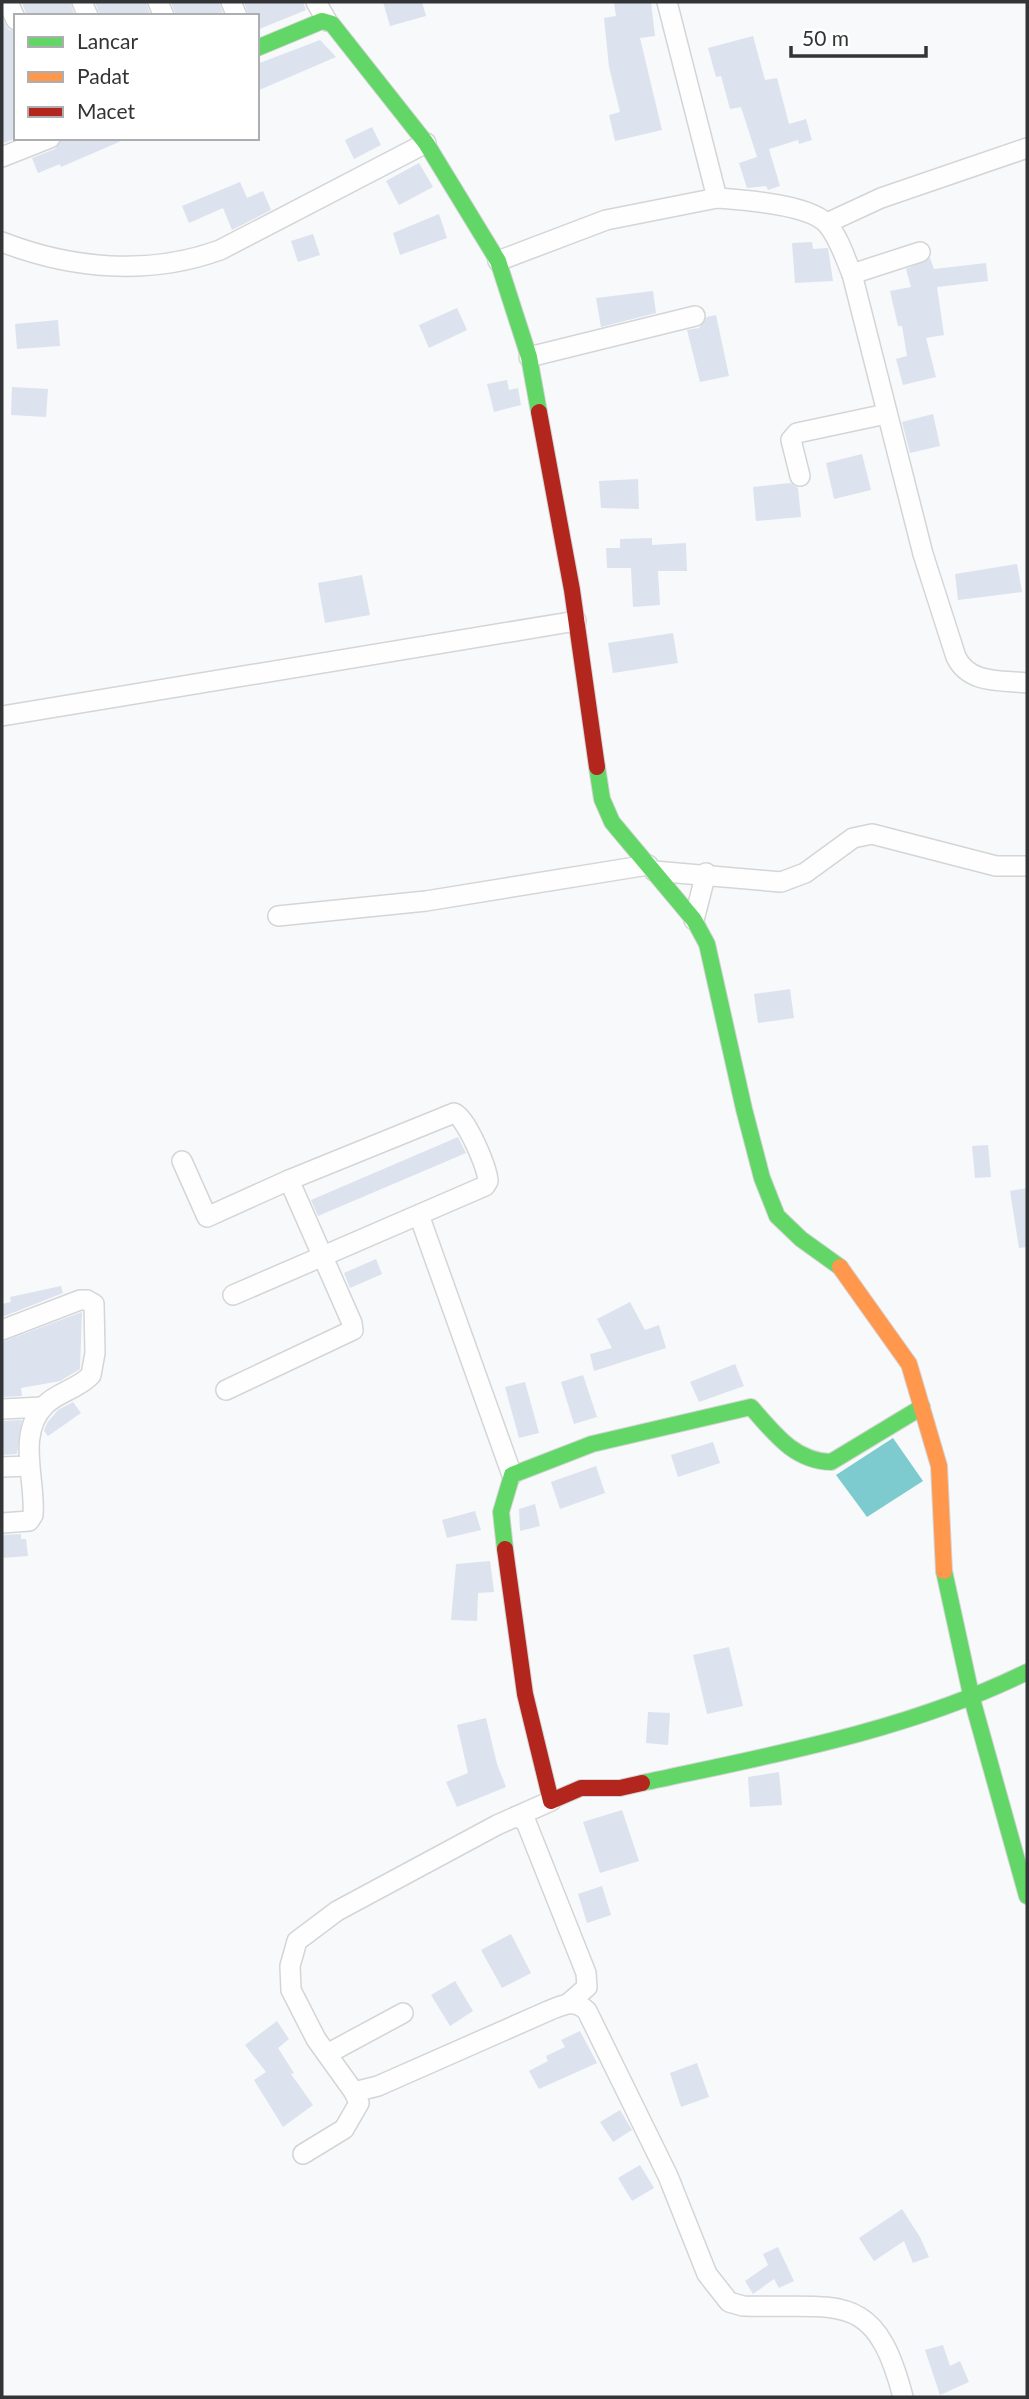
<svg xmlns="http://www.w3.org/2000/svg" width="1029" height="2399" font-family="Lato,sans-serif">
  <rect width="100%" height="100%" fill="#f7f9fb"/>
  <polygon fill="#7dcbce" points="893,1438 923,1481 867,1517 836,1475"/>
  <g fill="#dce3ee">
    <polygon points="24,2 70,2 75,16 27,16 22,3"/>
    <polygon points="95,2 146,2 151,16 100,16"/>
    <polygon points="171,2 219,2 224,16 176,16"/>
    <polygon points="244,2 303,2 306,10 257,30 257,16 249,16"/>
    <polygon points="383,2 422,2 426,16 390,26"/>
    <polygon points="651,2 655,36 640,38 662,130 615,141 609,115 620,112 609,67 604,18 616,16 614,3"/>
    <polygon points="2,18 8,29 16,32 16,138 4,143 2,137"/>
    <polygon points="753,36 765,80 777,78 789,124 806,119 812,140 799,144 798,140 769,149 780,186 768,190 766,186 747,188 739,163 757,157 741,107 730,109 721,76 716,77 708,48"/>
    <polygon points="320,40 336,57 257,91 257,64"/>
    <polygon points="372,127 381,145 354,159 345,140"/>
    <polygon points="62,138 126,138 126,139 61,167 60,164 38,173 32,158 55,149"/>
    <polygon points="419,163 433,187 399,205 386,181"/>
    <polygon points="240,182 247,198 263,191 271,210 232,230 223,208 189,223 182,206"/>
    <polygon points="439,214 447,238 400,255 393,233"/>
    <polygon points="313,234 320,255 298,262 291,241"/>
    <polygon points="812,242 813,249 828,248 833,281 795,283 792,243"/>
    <polygon points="930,258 934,269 986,263 988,281 937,287 944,335 926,338 936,377 903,385 896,359 907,356 902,326 898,326 890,291 911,287 906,269"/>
    <polygon points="653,291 656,313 601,327 596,298"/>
    <polygon points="457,308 467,330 429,348 419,325"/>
    <polygon points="716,315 729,376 700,382 687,330 699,328 707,317"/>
    <polygon points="58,320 60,346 17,349 15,324"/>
    <polygon points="507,380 509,390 518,388 521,405 494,412 487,384"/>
    <polygon points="12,387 48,389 46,417 11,415"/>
    <polygon points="933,414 940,446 910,453 902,422"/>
    <polygon points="862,454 871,490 834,499 826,463"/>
    <polygon points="638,479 639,509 601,508 599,481"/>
    <polygon points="790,483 798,488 801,517 756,521 753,487"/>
    <polygon points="652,538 652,545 686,543 687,571 658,571 660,605 633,607 631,568 607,568 606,548 620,548 620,539"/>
    <polygon points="1017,564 1022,592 958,600 955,574"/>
    <polygon points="362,575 370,615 325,623 318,583"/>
    <polygon points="673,633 678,663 613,673 608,643"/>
    <polygon points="790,989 794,1018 758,1023 754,994"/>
    <polygon points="458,1137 466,1153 318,1216 311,1200"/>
    <polygon points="988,1145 991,1177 975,1178 972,1146"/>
    <polygon points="1027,1188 1027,1247 1019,1248 1010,1191"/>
    <polygon points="376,1259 382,1274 350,1288 344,1273"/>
    <polygon points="61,1286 63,1293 2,1317 2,1304 11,1302 10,1297"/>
    <polygon points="630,1302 645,1330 659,1325 666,1348 594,1371 590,1354 612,1348 597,1319"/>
    <polygon points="82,1312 80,1369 60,1381 21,1388 22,1396 2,1397 2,1342"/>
    <polygon points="735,1364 744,1386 699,1402 690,1382"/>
    <polygon points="583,1375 597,1417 574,1424 561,1382"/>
    <polygon points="525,1382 539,1433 519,1438 505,1387"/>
    <polygon points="73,1402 81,1413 48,1436 44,1431 47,1423 58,1410"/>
    <polygon points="22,1420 17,1454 2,1455 2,1421"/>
    <polygon points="713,1442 720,1463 678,1477 671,1455"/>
    <polygon points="596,1466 605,1493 560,1509 551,1482"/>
    <polygon points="535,1504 540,1526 520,1531 519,1509"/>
    <polygon points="475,1511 481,1530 447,1538 442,1520"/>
    <polygon points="21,1534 21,1539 26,1539 28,1556 2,1558 2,1535"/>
    <polygon points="490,1561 494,1592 478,1593 477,1621 451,1620 456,1564"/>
    <polygon points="729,1647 743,1706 707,1714 693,1655"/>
    <polygon points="648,1712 670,1713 668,1745 646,1743"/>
    <polygon points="486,1718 497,1764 506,1787 457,1807 446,1782 468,1773 457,1725"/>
    <polygon points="779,1772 782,1805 750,1807 748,1777"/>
    <polygon points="622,1810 639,1861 600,1873 583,1822"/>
    <polygon points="602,1886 611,1915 587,1923 578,1894"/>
    <polygon points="511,1934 531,1973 502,1988 481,1950"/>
    <polygon points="455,1981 473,2011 450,2026 431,1995"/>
    <polygon points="277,2021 289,2039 278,2048 294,2073 291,2074 313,2105 283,2127 254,2080 266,2072 245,2045"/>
    <polygon points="580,2031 597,2063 539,2089 529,2071 548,2061 546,2056 565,2047 561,2040"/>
    <polygon points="697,2063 709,2097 681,2107 670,2073"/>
    <polygon points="620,2110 632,2130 613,2142 600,2122"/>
    <polygon points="640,2165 654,2188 632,2201 618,2178"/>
    <polygon points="902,2209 920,2237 929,2257 913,2263 904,2241 874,2261 859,2238"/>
    <polygon points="778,2247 794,2281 779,2288 774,2279 753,2294 745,2281 768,2265 763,2254"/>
    <polygon points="943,2345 950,2366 960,2361 969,2382 940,2395 925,2350"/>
  </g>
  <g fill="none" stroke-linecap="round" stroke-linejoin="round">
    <g stroke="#d4d5d7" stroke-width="22">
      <g id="street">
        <polyline points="8,2 16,20"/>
        <polyline points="82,2 88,16"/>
        <polyline points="158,2 164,16"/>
        <polyline points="231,2 237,16"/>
        <polyline points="316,2 327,21"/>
        <polyline points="2,157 50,138"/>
        <path d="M717,198C743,200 811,204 828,225C839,238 845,258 852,274L920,252"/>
        <polyline points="827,223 881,198 1027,148"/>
        <path d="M2,242C72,269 148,276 220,250L426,143"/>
        <polyline points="498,261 606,220 717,198 667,2"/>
        <path d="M852,274L923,554L956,657C969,684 1000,680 1027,683"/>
        <polyline points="529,357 695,316"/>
        <polyline points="800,476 791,440 797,433 886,414"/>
        <polyline points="2,716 576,621"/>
        <polyline points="654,871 781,882 805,873 853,838 872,834 996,866 1027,866"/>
        <polyline points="278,916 426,901 648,865"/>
        <polyline points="694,920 706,873"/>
        <path d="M182,1161L207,1217L289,1180L454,1113C466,1117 487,1167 488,1181L485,1186L233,1295"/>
        <polyline points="419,1215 512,1475"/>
        <path d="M2,1330L80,1300H87L94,1304L95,1353L91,1375C78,1389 58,1392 45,1405C16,1434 36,1480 33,1515L29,1521L2,1523"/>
        <polyline points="226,1390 353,1330 352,1323 289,1180"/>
        <polyline points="2,1409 43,1407"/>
        <polyline points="2,1467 28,1466"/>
        <path d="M551,1801L497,1825L337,1911L297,1941L290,1966L291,1990L316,2039L354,2092L378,2086L548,2011C563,2005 574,1998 587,2011L668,2176L707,2274L729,2302L743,2306C839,2309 875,2288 903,2397"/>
        <polyline points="517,1816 526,1822 586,1973 587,1987 570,2002"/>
        <polyline points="327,2054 403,2013"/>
        <polyline points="303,2154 344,2129 359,2103 354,2092"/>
      </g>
    </g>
    <g stroke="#d4d5d7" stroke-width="18">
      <g id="fast">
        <polyline points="257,48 322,21 332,24 426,143 498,261 529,357 539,412"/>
        <polyline points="597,767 602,799 612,822 694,920 707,944 744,1109 762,1178 777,1216 801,1239 840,1267"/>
        <path d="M505,1549L501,1512L512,1475L592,1444L751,1407C774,1433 794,1461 831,1462L922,1407"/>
        <polyline points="944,1571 972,1699 1027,1896"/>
        <path d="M642,1783C772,1755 907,1731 1027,1672"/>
      </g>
    </g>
    <g stroke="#d4d5d7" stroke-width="18">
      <polyline id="slow" points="840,1267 909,1364 939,1466 944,1571"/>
    </g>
    <g stroke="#d4d5d7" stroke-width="18">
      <g id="jam">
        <polyline points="539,412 572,590 597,767"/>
        <polyline points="505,1549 525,1694 551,1801 581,1788 620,1788 642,1783"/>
      </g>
    </g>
    <use href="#street" stroke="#fefefe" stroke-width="19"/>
    <use href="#fast" stroke="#63d668" stroke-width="16"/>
    <use href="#slow" stroke="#ff974d" stroke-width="16"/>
    <use href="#jam" stroke="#b3261e" stroke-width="16"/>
  </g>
  <rect width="1029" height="2399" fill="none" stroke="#333436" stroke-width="7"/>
  <rect x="14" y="14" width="245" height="126" fill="#ffffff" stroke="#adaeaf" stroke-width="2"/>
  <rect x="28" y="37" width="35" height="10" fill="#63d668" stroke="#adaeaf" stroke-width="2"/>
  <text x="77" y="49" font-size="21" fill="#333436">Lancar</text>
  <rect x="28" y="72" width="35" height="10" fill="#ff974d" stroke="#adaeaf" stroke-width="2"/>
  <text x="77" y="84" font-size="21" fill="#333436">Padat</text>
  <rect x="28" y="107" width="35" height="10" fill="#b3261e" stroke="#adaeaf" stroke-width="2"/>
  <text x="77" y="119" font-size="21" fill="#333436">Macet</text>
  <path d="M791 46v10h135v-10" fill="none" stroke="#333436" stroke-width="3.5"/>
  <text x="802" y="46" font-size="21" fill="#333436" stroke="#ffffff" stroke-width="5" paint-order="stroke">50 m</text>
</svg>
